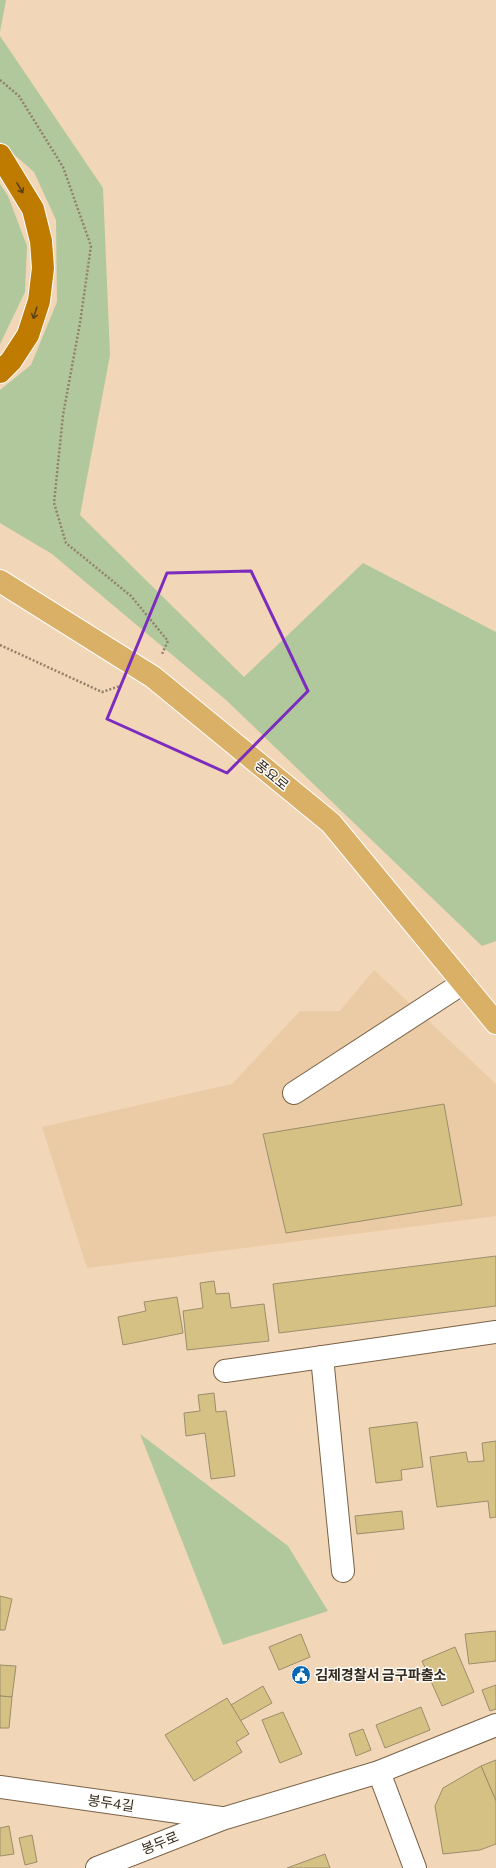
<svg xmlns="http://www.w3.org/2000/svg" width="496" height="1868" font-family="Commissioner,'Noto Sans KR',sans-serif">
  <rect width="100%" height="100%" fill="#f1d6b7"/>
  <polygon fill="#eacba6" points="374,970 496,1084 496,1216 87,1268 42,1127 232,1084 300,1011 340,1011"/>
  <g fill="#b1c89d">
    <polygon points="0,0 6,0 0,32"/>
    <polygon points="0,36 103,188 110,355 80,515 244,677 363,563 496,632 496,941 482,946 226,700 52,554 0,523 0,390 31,365 57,302 56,220 34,172 0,142"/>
    <polygon points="0,184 8,196 27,246 25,292 0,344"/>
    <polygon points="140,1434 288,1546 328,1611 223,1645"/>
  </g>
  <g fill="#d6c185" stroke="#9a8e6b">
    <polygon points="444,1104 462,1205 286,1233 263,1134"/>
    <polygon points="496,1256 496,1306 279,1333 273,1284"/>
    <polygon points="214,1281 216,1294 229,1293 231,1308 264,1304 269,1341 187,1350 183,1311 203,1308 200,1283"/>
    <polygon points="177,1297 183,1333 123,1345 118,1317 146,1311 144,1302"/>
    <polygon points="214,1393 216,1412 226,1411 235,1476 211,1479 205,1433 186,1436 184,1413 200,1411 198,1395"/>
    <polygon points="417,1422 423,1467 401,1470 402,1480 376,1483 369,1428"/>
    <polygon points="496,1441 496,1517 490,1518 488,1501 437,1507 430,1457 466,1452 468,1462 484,1461 482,1443"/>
    <polygon points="402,1511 404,1529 357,1534 355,1516"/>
    <polygon points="0,1596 12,1599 5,1630 0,1630"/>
    <polygon points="496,1631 496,1661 469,1664 465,1634"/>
    <polygon points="301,1634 310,1657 279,1670 269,1647"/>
    <polygon points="455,1647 474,1692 442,1706 422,1661"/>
    <polygon points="0,1665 16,1666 12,1697 0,1696"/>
    <polygon points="496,1685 496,1709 490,1711 482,1690"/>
    <polygon points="263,1686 272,1703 240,1721 231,1705"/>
    <polygon points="0,1696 12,1697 9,1728 0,1728"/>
    <polygon points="227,1698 249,1734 236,1742 242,1752 194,1781 165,1735"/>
    <polygon points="421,1707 430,1730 385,1748 376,1725"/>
    <polygon points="283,1712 302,1754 280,1763 262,1720"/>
    <polygon points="363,1729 371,1750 356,1756 349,1734"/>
    <polygon points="496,1760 496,1801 481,1766"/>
    <polygon points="481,1766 496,1801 496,1844 480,1850 443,1854 435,1806 443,1788"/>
    <polygon points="9,1826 14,1854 0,1856 0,1828"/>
    <polygon points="32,1835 37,1862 25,1865 19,1838"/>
    <polygon points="325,1854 330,1868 287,1868"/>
  </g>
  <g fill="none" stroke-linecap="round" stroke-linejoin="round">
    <g stroke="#7a6247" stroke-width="24">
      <g id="minor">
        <polyline points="294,1093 463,983"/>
        <polyline points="322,1357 343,1571"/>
        <polyline points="225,1371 496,1332"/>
        <polyline points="379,1772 415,1868"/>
        <polyline points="0,1787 221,1818"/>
        <polyline points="97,1868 222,1819 379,1772 496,1725"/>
      </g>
    </g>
    <g stroke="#fff" stroke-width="24">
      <polyline id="major" points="0,581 153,677 331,823 496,1023"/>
    </g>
    <g stroke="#fff" stroke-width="24">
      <polyline id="highway" points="0,155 33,209 41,241 43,268 39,301 28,335 11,361 0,372"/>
    </g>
    <g stroke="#92806a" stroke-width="2.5" stroke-dasharray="2 2" stroke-linecap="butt">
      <polyline points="0,80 19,96 63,167 91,246 80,323 63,415 54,503 66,543 131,596 168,641 162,654"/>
      <polyline points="0,645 102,692 120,686"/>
    </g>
    <use href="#minor" stroke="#fff" stroke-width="22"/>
    <use href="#major" stroke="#d9b066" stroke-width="22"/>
    <use href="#highway" stroke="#bf7b00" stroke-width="22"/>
  </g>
  <defs><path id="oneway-shaft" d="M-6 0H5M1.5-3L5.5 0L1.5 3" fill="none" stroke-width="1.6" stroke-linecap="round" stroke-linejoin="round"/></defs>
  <g stroke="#5e4215">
    <use href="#oneway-shaft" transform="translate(20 188) rotate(59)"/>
    <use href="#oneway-shaft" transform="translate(35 313) rotate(108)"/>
  </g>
  <path fill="none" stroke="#7b2cbf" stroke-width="3" stroke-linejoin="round" d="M251,571L308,691L227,773L107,719L167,573Z"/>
  <defs>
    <g id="civic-disc" transform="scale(1)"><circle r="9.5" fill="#0867b3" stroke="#fefcf8"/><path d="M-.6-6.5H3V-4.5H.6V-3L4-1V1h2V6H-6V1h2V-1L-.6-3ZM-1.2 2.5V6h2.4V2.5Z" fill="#fff"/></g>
  </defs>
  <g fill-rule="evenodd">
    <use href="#civic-disc" x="301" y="1675"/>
  </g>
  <g text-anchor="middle" stroke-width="3" stroke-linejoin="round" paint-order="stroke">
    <g font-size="14" fill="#342a1e" stroke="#fefcf8">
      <text transform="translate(272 775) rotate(39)" y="5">풍요로</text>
      <text transform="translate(111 1803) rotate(8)" y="5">봉두4길</text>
      <text transform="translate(160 1843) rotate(-22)" y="5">봉두로</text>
    </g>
    <g font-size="14" font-weight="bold" fill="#342a1e" stroke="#fefcf8" text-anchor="start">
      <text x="315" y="1680">김제경찰서 금구파출소</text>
    </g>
  </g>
</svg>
